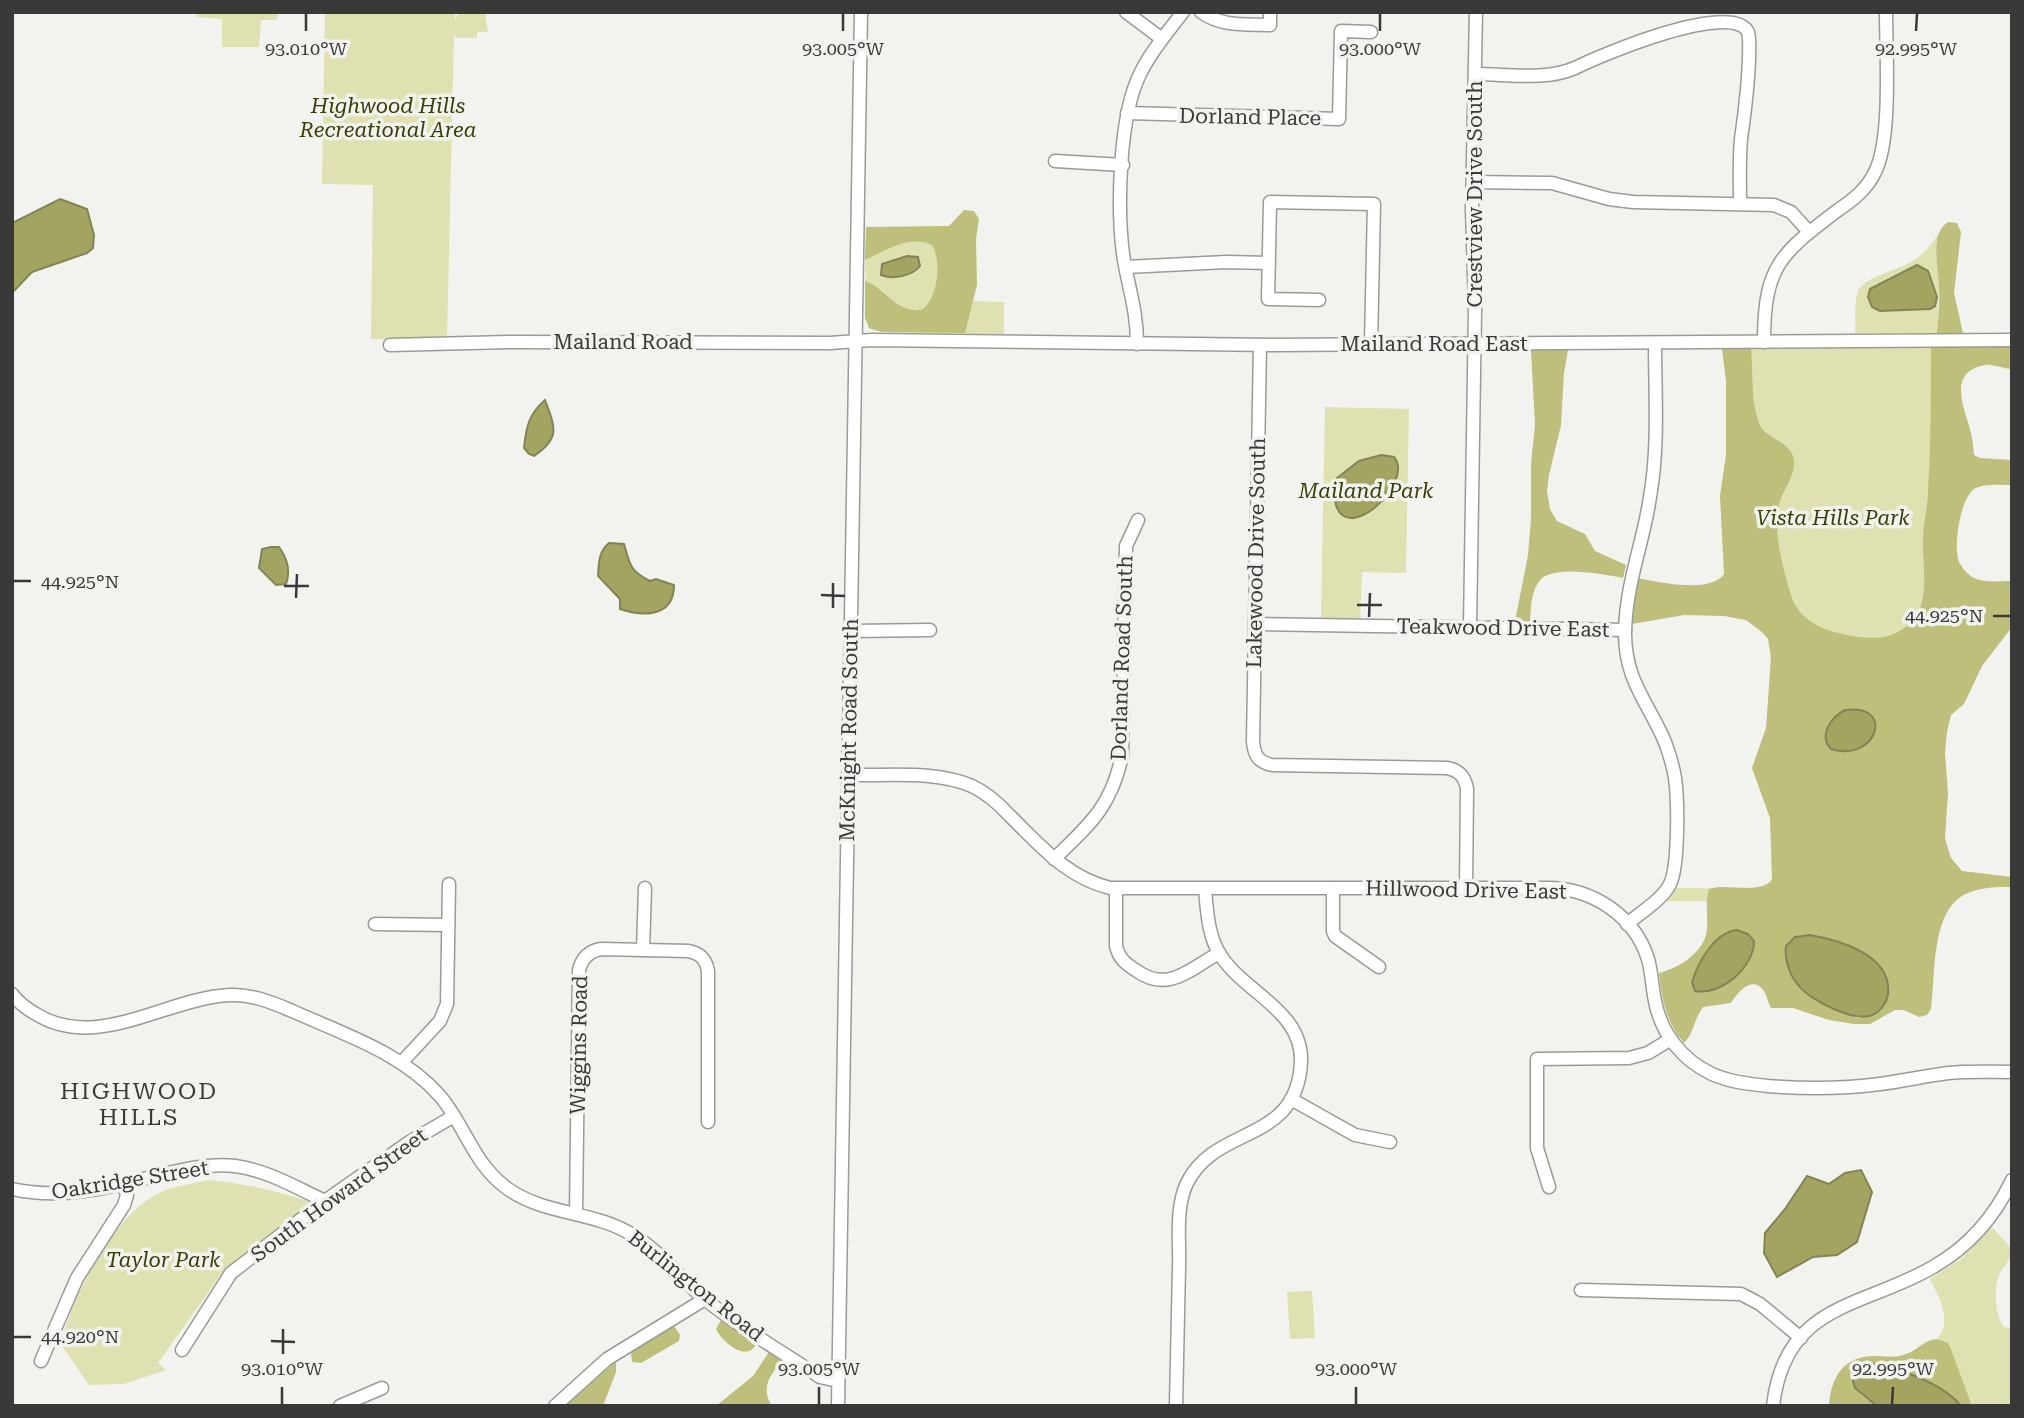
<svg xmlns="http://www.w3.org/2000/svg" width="2024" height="1418" font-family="'Roboto Serif',serif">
  <rect width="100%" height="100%" fill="#f2f3ef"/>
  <g fill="#dfe1b1">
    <polygon points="196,12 278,12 277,20 261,20 259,47 222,47 222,19 197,17"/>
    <polygon points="325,12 455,12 455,20 460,12 485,12 488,32 477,32 477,38 456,38 454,34 447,340 371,339 373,185 322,184"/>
    <path d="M1940,231L1937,253L1939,287L1937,333H1855C1856,321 1854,306 1857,294C1862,276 1895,272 1909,263C1923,255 1932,245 1940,231Z"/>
    <polygon points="866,232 974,233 973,301 1004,302 1004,334 882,332 871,329 865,320"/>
    <polygon points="1938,347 1939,885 1800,902 1665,901 1675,888 1773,889 1776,609 1726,591 1730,349"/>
    <polygon points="1325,407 1409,409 1406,573 1362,572 1360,619 1321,618"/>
    <path d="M207,1180C244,1183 278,1191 314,1203L238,1258L222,1273L158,1363L166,1370L124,1384L89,1385L61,1344C71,1296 114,1215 159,1193C173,1186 192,1184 207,1180Z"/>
    <path d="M1992,1227L2012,1249C2012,1260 2005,1264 2000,1273C1993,1286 1995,1316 2004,1327L2012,1329V1401L2007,1406H1972L1951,1349L1948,1343L1937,1339C1953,1321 1939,1297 1930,1279L1962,1258Z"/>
    <polygon points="1312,1291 1315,1338 1290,1339 1287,1292"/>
  </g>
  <g fill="#bdbf7b" fill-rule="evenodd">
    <path d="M964,210L974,211L979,219L976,239L977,285L965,333L882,332L869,328L865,317V281C887,289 897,315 923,309C938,297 942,261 932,245C910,234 885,251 865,260L866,227L949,226Z"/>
    <path d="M1948,222L1957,223L1961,232L1954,293L1963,333H1937C1938,317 1940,302 1939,287C1939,268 1929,234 1948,222Z"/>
    <path d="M1931,347H2012V369C2003,369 1993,364 1985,365C1945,372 1966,411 1971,433C1973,440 1973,448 1974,455L1980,458L2012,460V485C2000,485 1984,483 1974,489C1960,499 1953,547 1959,562C1962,568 1968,575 1974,578C1985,583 2000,581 2012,581V627L1982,666L1964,704L1951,715L1947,732L1945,753L1948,793L1945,839L1951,858L1962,871L2012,877V887C1997,887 1982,887 1968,893C1930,908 1936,976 1931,1009L1927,1015L1919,1017L1904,1010H1895L1870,1024H1854L1829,1020L1793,1008H1771C1768,1003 1767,996 1764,991C1751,974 1737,994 1731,1003L1703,1007C1694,1019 1694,1033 1684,1043C1666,1022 1662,1000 1659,973C1679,968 1705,952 1707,929C1708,915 1705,904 1709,889C1728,883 1754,894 1770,882L1772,879L1770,818L1752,768L1766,728L1771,657L1768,639L1762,632L1746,620L1724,616L1684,615L1632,624L1637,578C1658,582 1710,594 1724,574L1720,496L1726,455V381L1722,349L1751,348C1753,370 1751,403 1759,423C1765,440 1791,440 1794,460C1796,476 1782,490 1779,505C1773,531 1782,564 1789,589C1796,617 1816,628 1842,634C1869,640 1897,642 1915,617C1930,596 1922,563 1923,539C1923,523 1928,507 1928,491C1931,444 1931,395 1931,347ZM1849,710H1863L1872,715L1862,748C1851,753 1835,754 1827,745C1825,726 1833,718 1849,710ZM1733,930L1745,932L1754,941C1754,967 1721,996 1695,991L1692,982C1698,962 1713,937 1733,930ZM1804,935C1830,935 1881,953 1886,981C1888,989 1883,1000 1882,1008L1868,1017L1857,1018L1819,1001L1785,954C1786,941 1792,937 1804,935Z"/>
    <path d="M1531,350H1568L1564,373L1561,425L1549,475L1547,491L1550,509L1557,521L1585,534L1595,551L1626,565L1623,578C1605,574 1555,565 1541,579C1531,590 1531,607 1530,621H1515L1528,555L1531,519V464L1535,425Z"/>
    <path d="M721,1320L756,1344C747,1363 722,1342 716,1329Z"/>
    <polygon points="674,1326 680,1335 679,1341 641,1363 632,1362 631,1352"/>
    <path d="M1937,1339L1948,1343L1951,1349L1972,1406H1961C1942,1382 1895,1367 1866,1363L1852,1377C1854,1392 1866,1398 1877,1406H1829C1831,1377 1843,1356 1875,1356C1884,1356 1894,1358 1903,1355C1916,1352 1923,1340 1937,1339Z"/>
    <path d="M769,1352L782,1361C770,1375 760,1388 772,1406H716L753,1376Z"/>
    <polygon points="616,1361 616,1372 603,1406 565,1406"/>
  </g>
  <g fill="#a2a460" stroke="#828454" stroke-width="2">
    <polygon points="60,199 87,209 94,235 93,248 87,253 32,272 12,293 12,223"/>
    <path d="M907,256L918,257L920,266C912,276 893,280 881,275L882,264Z"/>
    <polygon points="1917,265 1928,271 1937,297 1935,306 1930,309 1880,311 1872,307 1868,297 1870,289"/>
    <path d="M545,400C555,427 561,438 534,456L529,454L524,448C526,427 529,414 545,400Z"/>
    <path d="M1381,455L1394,457C1415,482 1348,545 1336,505C1333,496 1334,487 1337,478L1359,461Z"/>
    <path d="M609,543L624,544C630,565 630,571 650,581L656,579L674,585C674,617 644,617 620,609V599L598,576C599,564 598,552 609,543Z"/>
    <path d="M271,547H279C287,558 291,570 286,584L276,585L259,568L262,549Z"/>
    <path d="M1845,710C1896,703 1877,763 1831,749C1818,736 1831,717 1845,710Z"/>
    <path d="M1737,930L1748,934L1754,941C1754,967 1721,996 1695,991L1692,982C1698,962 1715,932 1737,930Z"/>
    <path d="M1810,935C1839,940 1893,955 1888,995C1886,1004 1880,1012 1872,1015C1855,1023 1810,1000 1799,986C1790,976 1784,960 1786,946L1795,937Z"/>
    <polygon points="1861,1170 1872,1192 1857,1242 1837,1255 1813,1257 1777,1277 1764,1253 1765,1233 1785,1209 1807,1176 1829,1184 1845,1173"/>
    <path d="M1862,1363C1891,1364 1943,1383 1961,1406H1877L1855,1388L1853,1381V1372Z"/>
  </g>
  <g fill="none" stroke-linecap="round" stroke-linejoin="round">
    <g stroke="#9a9a97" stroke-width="15">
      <g id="minor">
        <polyline points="1126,12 1162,39"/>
        <path d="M1201,12C1222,27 1245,24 1270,25V12"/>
        <path d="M1475,74C1507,74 1545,81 1575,68C1603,54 1732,0 1748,32C1750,40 1749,50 1749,59C1748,88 1745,111 1741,139C1739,160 1740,182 1740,204"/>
        <polyline points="1127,113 1339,119 1341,31 1371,32"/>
        <polyline points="1055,161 1123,165"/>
        <polyline points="1473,182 1552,183 1609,199 1633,202 1774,205 1791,212 1809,232"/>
        <polyline points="1126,267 1226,262 1269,263"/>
        <polyline points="1319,300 1268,299 1270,202 1374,204 1371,344"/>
        <path d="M1764,342C1764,266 1780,254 1838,210C1853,200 1867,189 1875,172C1892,139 1886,52 1886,12"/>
        <path d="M1137,344C1137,309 1128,287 1123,254C1117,207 1119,116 1140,74C1151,51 1168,32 1183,12"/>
        <polyline points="390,345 509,342 830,343 872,340 1273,345 2012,340"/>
        <path d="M1260,345L1253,741C1254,755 1258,762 1272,765L1447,768C1459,770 1465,777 1467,789L1466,888"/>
        <polyline points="1255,624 1625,630"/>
        <polyline points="1470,627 1475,310 1472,209 1476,12"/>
        <polyline points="851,631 930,630"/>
        <path d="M848,775C888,776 935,770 972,786C987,793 999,804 1010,816C1041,846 1066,877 1110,888H1547C1592,888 1634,915 1648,959C1652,973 1652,987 1655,1001C1661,1033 1682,1060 1712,1074C1730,1082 1749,1084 1768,1086C1805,1089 1843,1089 1880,1084C1903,1081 1925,1076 1948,1073C1969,1071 1990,1072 2012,1072"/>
        <path d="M1054,859C1090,824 1111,807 1122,756L1126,546L1138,520"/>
        <path d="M1116,889V946C1119,959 1126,964 1137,971C1168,993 1190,969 1219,953"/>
        <polyline points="1333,889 1333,931 1335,936 1379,967"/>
        <polyline points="375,924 448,925"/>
        <path d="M1627,924C1641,912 1662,900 1670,884C1679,866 1678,799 1675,778C1673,765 1669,753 1665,742C1648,702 1625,681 1625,633C1626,582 1643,545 1650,497C1659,446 1655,394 1655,343"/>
        <polyline points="643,950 645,888"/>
        <path d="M12,994C18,1002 27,1009 36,1014C97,1052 166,998 230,995C251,994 271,1002 290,1010C343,1034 401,1052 440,1096C466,1127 473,1164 508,1189C545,1215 593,1211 631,1234C661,1251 680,1279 706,1300C742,1329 782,1352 820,1377L838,1381"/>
        <polyline points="402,1062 440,1021 447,1004 449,884"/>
        <polyline points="1291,1099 1355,1135 1390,1142"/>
        <polyline points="1549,1187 1537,1148 1537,1059 1629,1058 1648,1053 1671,1039"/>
        <path d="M12,1189C61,1200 108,1188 155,1176C182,1170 208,1163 235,1166C267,1170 297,1188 325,1201"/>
        <path d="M576,1214L579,970C582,958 589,951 601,949L688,951C700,953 706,959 708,971V1122"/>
        <polyline points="1581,1290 1741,1294 1760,1304 1801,1338"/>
        <polyline points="182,1350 231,1273 325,1201 411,1141 454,1116"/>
        <polyline points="41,1361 77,1278 124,1205 127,1195 123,1184"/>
        <polyline points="340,1406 382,1388"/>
        <polyline points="555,1406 607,1359 705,1299"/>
        <polyline points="838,1406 861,12"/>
        <path d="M1176,1406C1177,1360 1178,1314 1179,1267C1180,1241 1175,1208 1187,1183C1216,1124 1297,1145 1301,1062C1303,1011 1245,993 1221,956C1208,937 1207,911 1205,889"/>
        <path d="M1773,1406C1785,1302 1863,1308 1933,1267C1968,1247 1995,1216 2012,1180"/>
      </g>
    </g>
    <use href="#minor" stroke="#fff" stroke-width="12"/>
  </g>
  <path fill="none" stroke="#393938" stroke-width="2.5" d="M306,31V14M843,31V14M1380,31V14M1916,31L1917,14M14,581H31M284,586H309M821,595L845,596M296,598L297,574M1357,605H1382M833,608V583M1993,616H2010M1369,617L1370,593M14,1337H31M271,1341L295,1342M283,1354V1329M282,1404V1387M819,1404V1387M1356,1404V1387M1892,1404L1893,1387"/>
  <g text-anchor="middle" stroke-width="7" stroke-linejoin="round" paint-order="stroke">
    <g font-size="21" font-style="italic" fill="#3c3c05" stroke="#f2f3ef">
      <text x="388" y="113">Highwood Hills<tspan x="388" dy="24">Recreational Area</tspan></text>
      <text x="1366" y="498">Mailand Park</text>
      <text x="1833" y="525">Vista Hills Park</text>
      <text x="163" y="1267">Taylor Park</text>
    </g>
    <g font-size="21" fill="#393938" stroke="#f2f3ef">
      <text transform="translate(1250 117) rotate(1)" y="7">Dorland Place</text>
      <text transform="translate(1475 194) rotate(-90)" y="7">Crestview Drive South</text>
      <text x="623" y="349">Mailand Road</text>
      <text x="1434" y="351">Mailand Road East</text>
      <text transform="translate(1256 553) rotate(-89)" y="7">Lakewood Drive South</text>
      <text transform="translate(1503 628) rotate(1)" y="7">Teakwood Drive East</text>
      <text transform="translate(1122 658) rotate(-88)" y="7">Dorland Road South</text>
      <text transform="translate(849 730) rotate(-89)" y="7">McKnight Road South</text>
      <text transform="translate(1466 890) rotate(1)" y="7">Hillwood Drive East</text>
      <text transform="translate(579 1045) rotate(-89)" y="7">Wiggins Road</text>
      <text transform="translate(130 1180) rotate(-9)" y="7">Oakridge Street</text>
      <text transform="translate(339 1195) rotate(-36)" y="7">South Howard Street</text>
      <text transform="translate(696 1286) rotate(38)" y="7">Burlington Road</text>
    </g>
    <g font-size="23" letter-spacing="2" fill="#393938" stroke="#f2f3ef">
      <text x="139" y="1099">HIGHWOOD<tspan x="139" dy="26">HILLS</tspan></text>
    </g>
  </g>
  <g font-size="18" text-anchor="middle" fill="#393938" stroke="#f2f3ef" stroke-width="7" stroke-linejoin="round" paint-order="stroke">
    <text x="306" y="55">93.010°W</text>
    <text x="843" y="55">93.005°W</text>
    <text x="1380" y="55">93.000°W</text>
    <text x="1916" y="55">92.995°W</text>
    <text x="80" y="588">44.925°N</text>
    <text x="1944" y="622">44.925°N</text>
    <text x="80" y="1343">44.920°N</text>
    <text x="282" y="1375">93.010°W</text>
    <text x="819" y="1375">93.005°W</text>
    <text x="1356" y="1375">93.000°W</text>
    <text x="1893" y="1375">92.995°W</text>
  </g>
  <rect width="2024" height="1418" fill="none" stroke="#393938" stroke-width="28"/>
</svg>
